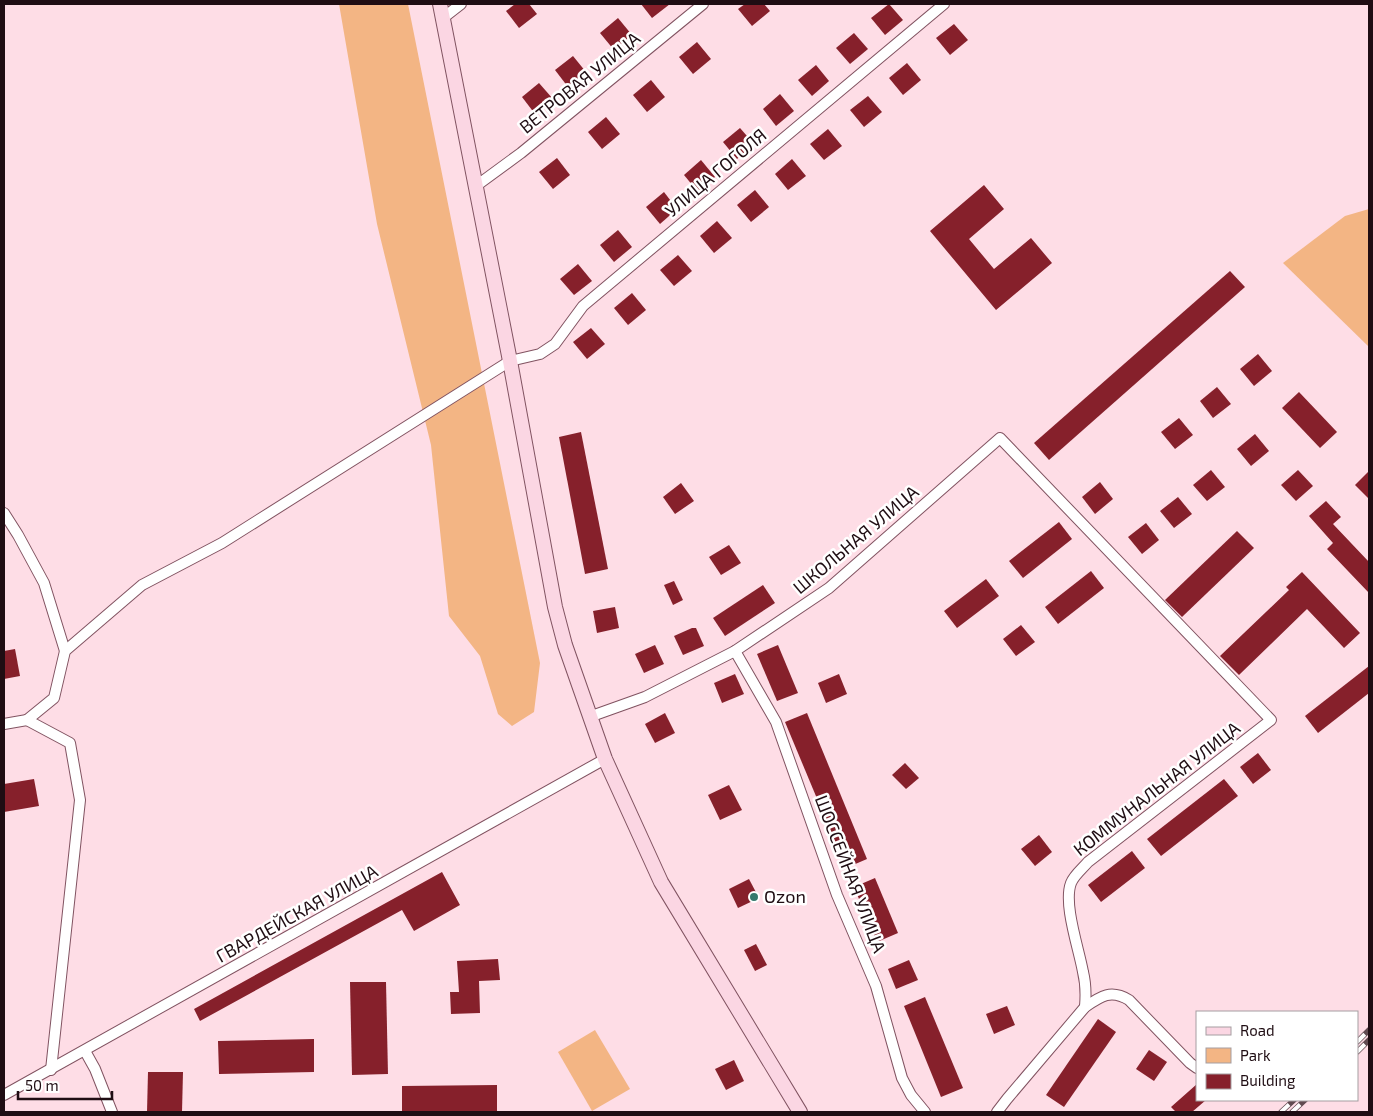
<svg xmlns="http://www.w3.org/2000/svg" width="1373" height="1116" font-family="'Exo 2',sans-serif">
  <rect width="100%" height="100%" fill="#fedde6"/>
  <g fill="#f3b584">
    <polygon points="339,4 408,4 540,663 534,712 512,726 498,714 480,656 449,616 431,445 377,224"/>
    <polygon points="1369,209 1369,347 1283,263 1345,216"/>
    <polygon points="595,1030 630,1089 592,1111 558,1052"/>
  </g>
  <g fill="#86202b">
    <polygon points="515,4 529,4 537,14 519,28 506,11"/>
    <polygon points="641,4 670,4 652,18"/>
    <polygon points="745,4 764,4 770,11 752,26 738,9"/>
    <polygon points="889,4 903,20 885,35 871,18"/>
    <polygon points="618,18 632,35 614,50 600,33"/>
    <polygon points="954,24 968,40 950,55 936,38"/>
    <polygon points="854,33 868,49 850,64 836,48"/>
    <polygon points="697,42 711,59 693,74 679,57"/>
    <polygon points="573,56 586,72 568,87 555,70"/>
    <polygon points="907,63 921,80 903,95 889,78"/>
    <polygon points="816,65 829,81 812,96 798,80"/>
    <polygon points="651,80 665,97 647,112 633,95"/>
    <polygon points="539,83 553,99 535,114 522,97"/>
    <polygon points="780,94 794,111 776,126 763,109"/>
    <polygon points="868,96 882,112 864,127 850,110"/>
    <polygon points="606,117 620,134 602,149 588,132"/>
    <polygon points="740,128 754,144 737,159 723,142"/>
    <polygon points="828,129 842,146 824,160 810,144"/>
    <polygon points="557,158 570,175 553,189 539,172"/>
    <polygon points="792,159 806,176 788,190 775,174"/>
    <polygon points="701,160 715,177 698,192 684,175"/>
    <polygon points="984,185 1004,209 969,239 994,269 1031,238 1052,263 996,310 930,231"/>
    <polygon points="755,190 769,207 751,222 737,205"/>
    <polygon points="664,192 677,209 660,224 646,207"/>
    <polygon points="717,221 732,238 714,253 700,236"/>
    <polygon points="618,230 632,247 614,262 600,245"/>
    <polygon points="678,255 692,271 674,286 660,270"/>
    <polygon points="578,264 592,281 574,295 560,279"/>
    <polygon points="1230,271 1245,287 1049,460 1034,443"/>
    <polygon points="632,293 646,310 628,325 614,308"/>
    <polygon points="591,328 605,344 587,359 573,342"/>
    <polygon points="1258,354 1272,371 1254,386 1240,369"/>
    <polygon points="1217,387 1231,404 1213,418 1200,401"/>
    <polygon points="1299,392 1337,432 1320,448 1282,408"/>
    <polygon points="1179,418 1193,435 1175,449 1161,432"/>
    <polygon points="581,432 608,569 585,574 559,437"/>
    <polygon points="1255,434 1269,451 1251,466 1237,449"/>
    <polygon points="1211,470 1225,487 1207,501 1193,485"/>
    <polygon points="1298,470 1313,486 1296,501 1281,485"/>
    <polygon points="1369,471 1369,499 1355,485"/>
    <polygon points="1100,482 1113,499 1095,514 1082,497"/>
    <polygon points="681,483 694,501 675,514 663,497"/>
    <polygon points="1178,497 1192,514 1174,528 1160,511"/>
    <polygon points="1326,501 1341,517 1333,524 1369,562 1369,593 1327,549 1333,543 1309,516"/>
    <polygon points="1059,522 1072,539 1023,578 1009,561"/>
    <polygon points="1146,523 1159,540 1142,554 1128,537"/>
    <polygon points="1237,531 1254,548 1182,617 1165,600"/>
    <polygon points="729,545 741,563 721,575 709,557"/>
    <polygon points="1091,571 1104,588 1058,624 1045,607"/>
    <polygon points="1302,572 1360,633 1344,648 1307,609 1239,675 1220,656 1289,590 1286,587"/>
    <polygon points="986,579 999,596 957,628 944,611"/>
    <polygon points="674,581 683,600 673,605 664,585"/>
    <polygon points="763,585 775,603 725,636 713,618"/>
    <polygon points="615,607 619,628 597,633 593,611"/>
    <polygon points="1021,625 1035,642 1016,656 1003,639"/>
    <polygon points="692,628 696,628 704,646 683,655 674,636"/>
    <polygon points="655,645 664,664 644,673 635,654"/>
    <polygon points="778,645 798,693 777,701 757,654"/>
    <polygon points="15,649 20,676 4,679 4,651"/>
    <polygon points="1369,666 1369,693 1318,733 1305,716"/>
    <polygon points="735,674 744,694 722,703 714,683"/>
    <polygon points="839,674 847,694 826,703 818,683"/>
    <polygon points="665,713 675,733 655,743 645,724"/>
    <polygon points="807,713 867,859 846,868 785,722"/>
    <polygon points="1258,753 1271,770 1253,784 1240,767"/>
    <polygon points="905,763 919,778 906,789 892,775"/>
    <polygon points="34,779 39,806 4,812 4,784"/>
    <polygon points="1224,779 1238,796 1161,856 1147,839"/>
    <polygon points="729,785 742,810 720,820 708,795"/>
    <polygon points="1039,835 1052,852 1035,866 1021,849"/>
    <polygon points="1132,851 1145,868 1101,902 1088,885"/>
    <polygon points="442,872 460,905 414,931 402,910 200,1021 194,1009"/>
    <polygon points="875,878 898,933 877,942 854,887"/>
    <polygon points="749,879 759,898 738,908 729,889"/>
    <polygon points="756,944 767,965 755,971 744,950"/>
    <polygon points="498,959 500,980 479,981 480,1013 451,1014 450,992 459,992 457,961"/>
    <polygon points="909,960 918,980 896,989 888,969"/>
    <polygon points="350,982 386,982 388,1074 352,1075"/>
    <polygon points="925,997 963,1088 941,1097 904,1006"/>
    <polygon points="1007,1006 1015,1025 994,1034 986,1014"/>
    <polygon points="1098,1019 1116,1032 1064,1107 1046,1095"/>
    <polygon points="314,1039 314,1072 219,1074 218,1041"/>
    <polygon points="1149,1050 1167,1062 1154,1081 1136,1069"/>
    <polygon points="734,1060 744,1081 726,1090 715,1069"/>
    <polygon points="148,1072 183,1072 182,1112 147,1112"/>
    <polygon points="1197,1084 1197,1100 1206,1100 1192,1112 1176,1112 1171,1107"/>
    <polygon points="497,1085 497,1112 402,1112 402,1086"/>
  </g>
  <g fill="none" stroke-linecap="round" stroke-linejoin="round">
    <g stroke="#815361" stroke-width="12">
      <g id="minor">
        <polyline points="443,18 461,4"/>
        <polyline points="476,186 521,153 703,4"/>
        <polyline points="4,513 18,535 44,583 65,651"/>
        <polyline points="735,651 776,722 837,895 876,986 902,1078 911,1095 925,1112"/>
        <path d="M589,717L645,697L735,651L829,588L1000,438L1271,720L1088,862C1083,868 1074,875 1071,883C1063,904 1079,949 1083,972C1086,984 1086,995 1085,1007"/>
        <polyline points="4,724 27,720"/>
        <polyline points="85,1051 95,1069 112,1112"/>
        <polyline points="51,1070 80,800 70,743 27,720 54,698 65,651 142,585 222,543 510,361 540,354 555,344 583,306 944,4"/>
        <polyline points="4,1095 605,759"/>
        <path d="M997,1112L1007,1099L1085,1007C1101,996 1111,989 1129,1000L1190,1063L1197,1068"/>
      </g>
    </g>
    <g stroke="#815361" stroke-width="16">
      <polyline id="secondary" points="440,4 510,361 555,607 565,645 605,759 661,882 800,1112"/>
    </g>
    <use href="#minor" stroke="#fff" stroke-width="10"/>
    <use href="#secondary" stroke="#fbd6e3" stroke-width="14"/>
    <g stroke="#614b51" stroke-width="5.5">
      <g id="rail">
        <polyline points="1357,1042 1369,1030"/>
        <polyline points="1357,1052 1369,1040"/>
        <polyline points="1281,1112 1294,1100"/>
        <polyline points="1292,1112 1305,1100"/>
      </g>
    </g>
    <use href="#rail" stroke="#fff" stroke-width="4" stroke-dasharray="11" stroke-linecap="butt"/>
  </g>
  <circle fill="#35796d" stroke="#fff" stroke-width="2" cx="754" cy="897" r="5"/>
  <g text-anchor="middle" stroke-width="5" stroke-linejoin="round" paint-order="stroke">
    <g font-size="18" fill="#1f0d13" stroke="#fff">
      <text transform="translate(580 83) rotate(-39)" y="6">ВЕТРОВАЯ УЛИЦА</text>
      <text transform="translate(716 173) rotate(-40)" y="6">УЛИЦА ГОГОЛЯ</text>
      <text transform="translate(856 540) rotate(-40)" y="6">ШКОЛЬНАЯ УЛИЦА</text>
      <text transform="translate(1157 789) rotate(-38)" y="6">КОММУНАЛЬНАЯ УЛИЦА</text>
      <text transform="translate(850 874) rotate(69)" y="6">ШОССЕЙНАЯ УЛИЦА</text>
      <text transform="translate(297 914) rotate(-29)" y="6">ГВАРДЕЙСКАЯ УЛИЦА</text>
    </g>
    <g font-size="18" fill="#1f0d13" stroke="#fff" text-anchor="start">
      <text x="764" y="903">Ozon</text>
    </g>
  </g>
  <rect width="1373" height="1116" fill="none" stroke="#1f0d13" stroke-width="10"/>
  <rect x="1196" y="1011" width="162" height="90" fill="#ffffff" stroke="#a59ea1"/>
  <rect x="1206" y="1027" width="25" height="8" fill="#fbd6e3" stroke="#a59ea1"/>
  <text x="1240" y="1036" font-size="15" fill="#1f0d13">Road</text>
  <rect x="1206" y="1048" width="25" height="15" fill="#f3b584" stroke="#a59ea1"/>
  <text x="1240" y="1061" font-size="15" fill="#1f0d13">Park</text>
  <rect x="1206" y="1074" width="25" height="15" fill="#86202b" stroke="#a59ea1"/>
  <text x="1240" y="1086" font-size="15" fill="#1f0d13">Building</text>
  <path d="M18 1091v8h94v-8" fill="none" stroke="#1f0d13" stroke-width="2.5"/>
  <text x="25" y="1091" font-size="15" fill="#1f0d13" stroke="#ffffff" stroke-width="4" paint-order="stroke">50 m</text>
</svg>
